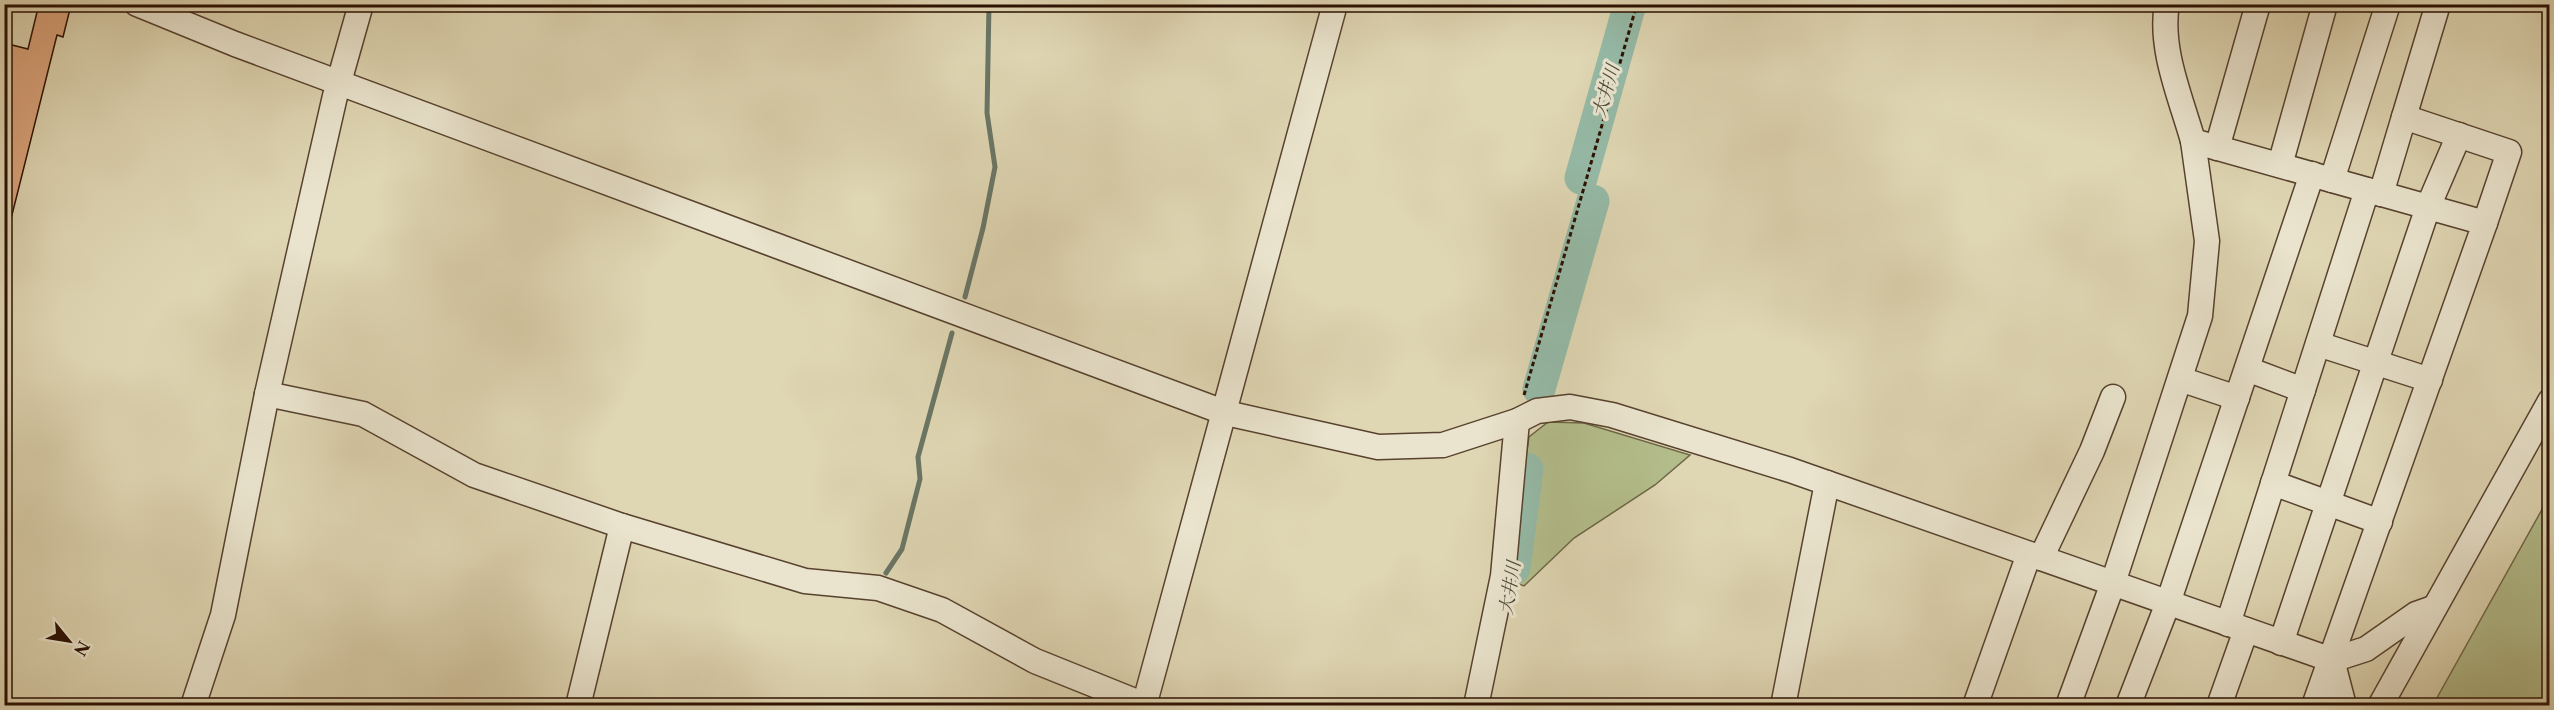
<svg xmlns="http://www.w3.org/2000/svg" width="2554" height="710" font-family="'Libre Caslon Text','Noto Serif JP',serif">
  <rect width="100%" height="100%" fill="#dfd6b3"/>
  <filter id="stains"><feTurbulence type="fractalNoise" baseFrequency=".00333" numOctaves="4"/><feColorMatrix values="0 0 0 0 .2 0 0 0 0 .09 0 0 0 0 .02 0 0 0 .5 -.17"/></filter>
  <radialGradient id="worn" r=".72"><stop offset=".6" stop-color="#630" stop-opacity="0"/><stop offset="1" stop-color="#630" stop-opacity=".3"/></radialGradient>
  <g fill="#b3bd8b" stroke="#6e6646" stroke-width="1.5">
    <polygon points="1548,422 1584,423 1690,455 1655,485 1574,538 1524,586 1516,583 1526,490 1530,481 1525,463 1529,437"/>
    <polygon points="2549,497 2549,705 2433,705"/>
  </g>
  <g fill="none" stroke-linecap="round" stroke-linejoin="round">
    <g stroke="#6a7665" stroke-width="5">
      <polyline points="965,297 983,228 995,167 987,113 989,4"/>
      <polyline points="886,573 902,549 920,479 918,457 952,333"/>
    </g>
    <g stroke="#95baa7" stroke-width="33">
      <polyline points="1581,178 1630,4"/>
      <polyline points="1539,389 1593,201"/>
      <polyline points="1514,568 1527,469"/>
    </g>
  </g>
  <polygon fill="#dba37b" stroke="#2a1002" stroke-width="1.5" points="39,4 61,4 61,7 70,9 63,37 57,35 10,223 4,222 4,43 28,49"/>
  <g fill="none" stroke-linecap="round" stroke-linejoin="round">
    <g stroke="#57422e" stroke-width="27">
      <g id="minor">
        <polyline points="137,4 235,44 1226,413 1378,447 1443,445 1517,421 1537,411 1570,407 1612,415 1790,470 2332,660 2366,649 2416,614 2433,608"/>
        <path d="M2167,4C2159,49 2181,98 2193,141"/>
        <polyline points="2438,4 2404,117 2509,152 2485,223"/>
        <polyline points="2217,148 2258,4"/>
        <polyline points="2280,165 2325,4"/>
        <polyline points="2332,180 2388,4"/>
        <polyline points="2381,194 2404,117"/>
        <polyline points="2318,344 2430,380"/>
        <polyline points="2247,369 2303,390"/>
        <polyline points="2180,379 2237,398"/>
        <polyline points="267,394 363,414 474,475 622,526"/>
        <polyline points="2273,483 2380,522"/>
        <polyline points="2041,558 2092,451 2113,397"/>
        <polyline points="2228,624 2367,190"/>
        <polyline points="2281,643 2428,207 2459,135"/>
        <polyline points="2332,660 2344,706"/>
        <polyline points="193,706 223,615 267,394 335,96 361,4"/>
        <polyline points="578,706 622,526 805,581 878,588 942,610 1035,661 1147,706"/>
        <polyline points="1144,706 1335,4"/>
        <polyline points="1476,706 1503,576 1517,421"/>
        <polyline points="1783,706 1827,483"/>
        <polyline points="1975,706 2029,554"/>
        <polyline points="2068,706 2113,583 2200,316 2207,241 2193,141 2485,223 2314,706"/>
        <polyline points="2128,706 2168,603 2312,174"/>
        <polyline points="2219,706 2246,630"/>
        <polyline points="2380,706 2550,401"/>
      </g>
    </g>
    <polyline stroke="#2a1002" stroke-width="3" stroke-dasharray="4.5 3" stroke-linecap="butt" points="1524,395 1637,4"/>
    <use href="#minor" stroke="#eae4ce" stroke-width="24"/>
  </g>
  <g text-anchor="middle" stroke-width="6" stroke-linejoin="round" paint-order="stroke">
    <g font-size="18" font-style="italic" fill="#4f4c3c" stroke="#eae4ce">
      <text transform="translate(1606 91) rotate(-74)" y="6">大井川</text>
      <text transform="translate(1510 588) rotate(-81)" y="6">大井川</text>
    </g>
  </g>
  <rect width="2554" height="710" fill="none" stroke="#dfd6b3" stroke-width="24"/>
  <rect x="6" y="6" width="2542" height="698" fill="none" stroke="#2a1002" stroke-width="3"/>
  <rect x="12" y="12" width="2530" height="686" fill="none" stroke="#2a1002" stroke-width="1.5"/>
  <g transform="translate(69 641) rotate(120)" stroke="#eae4ce" stroke-width="4.5" paint-order="stroke">
  <path d="M0-4.5L10 22L0 15L-10 22Z" fill="#2a1002"/>
  <text y="-9" font-size="16" font-weight="bold" text-anchor="middle" fill="#2a1002">N</text>
  </g>
  <rect width="100%" height="100%" filter="url(#stains)"/>
  <rect width="100%" height="100%" fill="url(#worn)"/>
</svg>
